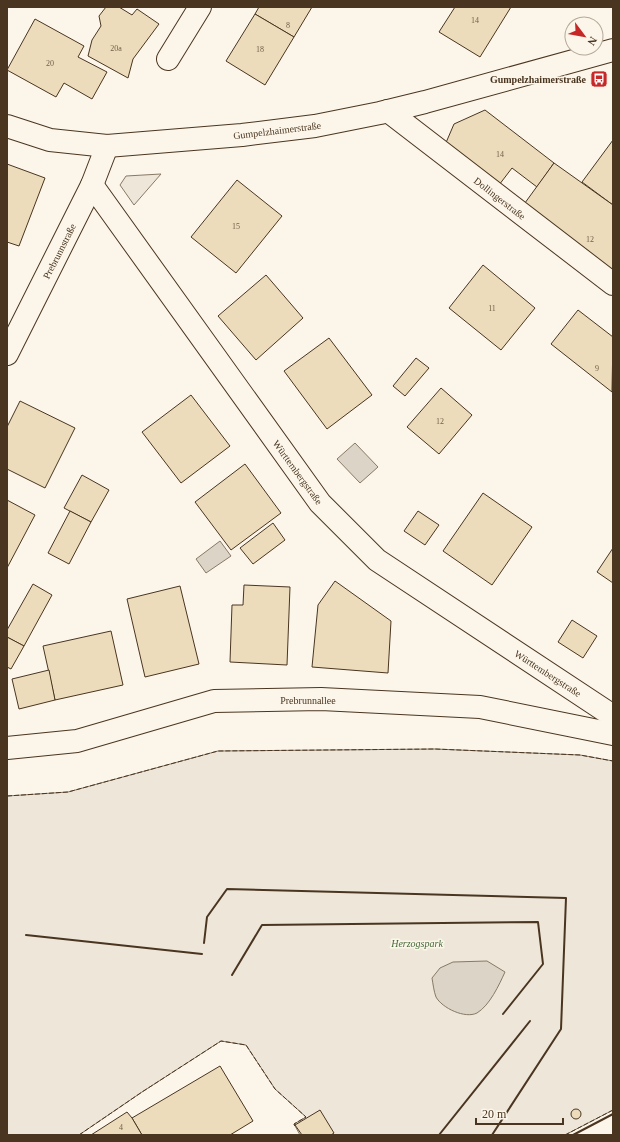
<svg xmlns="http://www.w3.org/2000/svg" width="620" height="1142" font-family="Georgia,serif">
  <rect width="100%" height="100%" fill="#fbf6e9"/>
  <g fill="#ede6d9" stroke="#887966">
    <polygon points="161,174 134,205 120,185 126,176"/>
    <polygon points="435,749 580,755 613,761 613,1110 565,1135 300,1135 294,1124 306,1117 275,1089 246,1045 221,1041 142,1092 79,1135 7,1135 7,796 68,792 218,751"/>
  </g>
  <g fill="#dcd4c6" stroke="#887966">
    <polygon points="355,443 378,467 360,483 337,459"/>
    <polygon points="220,541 231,556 206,573 196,559"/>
    <path d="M487,961L505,972C499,985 490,1005 477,1013C465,1019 442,1008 436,997C434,992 433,984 432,978L440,968L453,962Z"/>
  </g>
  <g fill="#ecdcbc" stroke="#4a3520">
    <polygon points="106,7 119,7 132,15 137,9 159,24 133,59 128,78 88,56 92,40 101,26 99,16"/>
    <polygon points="259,7 312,7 294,37 255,14"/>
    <polygon points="455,7 511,7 480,57 439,32"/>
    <polygon points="255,14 294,37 265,85 226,61"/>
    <polygon points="35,19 84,46 78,57 107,72 92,99 64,83 56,97 7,70"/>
    <polygon points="485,110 554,163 537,187 512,168 499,185 445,145 454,124"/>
    <polygon points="613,140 613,205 582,182"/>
    <polygon points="554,163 613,205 613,271 522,207"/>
    <polygon points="7,164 45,178 19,246 7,242"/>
    <polygon points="237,180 282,216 236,273 191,237"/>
    <polygon points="483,265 535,308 501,350 449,308"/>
    <polygon points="266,275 303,318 256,360 218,316"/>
    <polygon points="578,310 613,337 612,392 551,344"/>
    <polygon points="329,338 372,395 327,429 284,371"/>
    <polygon points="416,358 429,368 405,396 393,386"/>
    <polygon points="441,388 472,415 439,454 407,427"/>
    <polygon points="191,395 230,446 181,483 142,432"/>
    <polygon points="20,401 75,428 45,488 7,469 7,427"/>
    <polygon points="245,464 281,513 231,550 195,502"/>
    <polygon points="82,475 109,490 91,522 64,508"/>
    <polygon points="483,493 532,527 492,585 443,551"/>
    <polygon points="7,500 35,515 7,568"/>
    <polygon points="70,511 91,522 69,564 48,553"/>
    <polygon points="418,511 439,525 425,545 404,531"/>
    <polygon points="273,523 285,540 253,564 240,548"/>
    <polygon points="613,548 613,583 597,572"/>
    <polygon points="335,581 391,621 388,673 312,667 318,605"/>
    <polygon points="33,584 52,595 24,646 7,637 7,630"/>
    <polygon points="244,585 290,587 287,665 230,662 232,605 243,605"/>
    <polygon points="180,586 199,664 145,677 127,599"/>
    <polygon points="572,620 597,636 583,658 558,642"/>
    <polygon points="111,631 123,685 55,700 43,646"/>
    <polygon points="7,637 24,646 11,669 7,667"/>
    <polygon points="49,670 55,700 19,709 12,679"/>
    <polygon points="220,1066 253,1121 230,1135 142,1135 132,1118"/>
    <circle cx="576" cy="1114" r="5"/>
    <polygon points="320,1110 334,1133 331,1135 302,1135 295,1125"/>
    <polygon points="127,1112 132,1118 142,1135 91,1135"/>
  </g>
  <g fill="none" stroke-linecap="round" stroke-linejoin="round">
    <g stroke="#4a3520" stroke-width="24">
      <g id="minor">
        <polyline points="168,59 200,7"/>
        <polyline points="388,111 613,284"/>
        <polyline points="7,126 50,140 107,146 242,135 315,126 380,113 425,102 613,50"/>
        <polyline points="92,185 320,503 377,560 613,716"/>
        <polyline points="7,354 92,185 107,146"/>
        <polyline points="7,748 77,741 214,701 321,699 480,707 613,734"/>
      </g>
    </g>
    <use href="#minor" stroke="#fbf6e9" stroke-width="22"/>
    <g stroke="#4a3520" stroke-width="1" stroke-dasharray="5 2" stroke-linecap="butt">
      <polyline points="7,796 68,792 218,751 435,749 580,755 613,761"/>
      <polyline points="79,1135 142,1092 221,1041 246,1045 275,1089 306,1117 294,1124 295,1127"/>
      <polyline points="565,1135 613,1110"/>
    </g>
    <g stroke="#4a3520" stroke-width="2">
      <polyline points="26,935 202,954"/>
      <polyline points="204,943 207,917 227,889 566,898 561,1029 492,1135"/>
      <polyline points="232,975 262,925 538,922 543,964 503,1014"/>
      <polyline points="439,1135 530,1021"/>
      <polyline points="573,1135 613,1114"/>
    </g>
  </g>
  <defs>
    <g id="bus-square" transform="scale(0.9)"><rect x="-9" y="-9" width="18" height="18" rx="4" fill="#c62828" stroke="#fbf6e9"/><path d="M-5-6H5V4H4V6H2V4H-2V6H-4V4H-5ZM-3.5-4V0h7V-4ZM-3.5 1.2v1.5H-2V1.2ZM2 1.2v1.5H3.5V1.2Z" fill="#fff"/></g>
  </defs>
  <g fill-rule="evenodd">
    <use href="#bus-square" x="599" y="79"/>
  </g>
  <g text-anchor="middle" stroke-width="3" stroke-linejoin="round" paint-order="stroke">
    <g font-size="8" fill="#725f47">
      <text x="475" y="23">14</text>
      <text x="288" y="28">8</text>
      <text x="116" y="51">20a</text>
      <text x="260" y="52">18</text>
      <text x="50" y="66">20</text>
      <text x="500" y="157">14</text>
      <text x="236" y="229">15</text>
      <text x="590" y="242">12</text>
      <text x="492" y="311">11</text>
      <text x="597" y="371">9</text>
      <text x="440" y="424">12</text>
      <text x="121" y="1130">4</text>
    </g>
    <g font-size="10" font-weight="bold" fill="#4a3520" stroke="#fbf6e9" text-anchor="end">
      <text x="586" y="83">Gumpelzhaimerstraße</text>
    </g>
    <g font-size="10" fill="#4a3520" stroke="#fbf6e9">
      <text transform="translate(277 130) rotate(-7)" y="4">Gumpelzhaimerstraße</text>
      <text transform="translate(500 198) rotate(38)" y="4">Dollingerstraße</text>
      <text transform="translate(59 251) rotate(-63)" y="4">Prebrunnstraße</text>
      <text transform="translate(298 472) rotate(54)" y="4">Württembergstraße</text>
      <text transform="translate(548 673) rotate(33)" y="4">Württembergstraße</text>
      <text x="308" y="704">Prebrunnallee</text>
    </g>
    <g font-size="10" font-style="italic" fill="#436837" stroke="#fbf6e9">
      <text x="417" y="947">Herzogspark</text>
    </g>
  </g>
  <rect width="620" height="1142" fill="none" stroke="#4a3520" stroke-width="16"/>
  <g transform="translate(584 36) rotate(122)"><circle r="19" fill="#fbf6e9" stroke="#b4a999"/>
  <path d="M0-3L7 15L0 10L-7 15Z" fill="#c62828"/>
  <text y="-6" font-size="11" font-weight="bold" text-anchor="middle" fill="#4a3520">N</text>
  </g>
  <path d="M476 1118v6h87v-6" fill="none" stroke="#4a3520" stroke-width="2"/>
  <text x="482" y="1118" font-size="12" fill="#4a3520" stroke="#fbf6e9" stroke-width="3" paint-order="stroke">20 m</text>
</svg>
